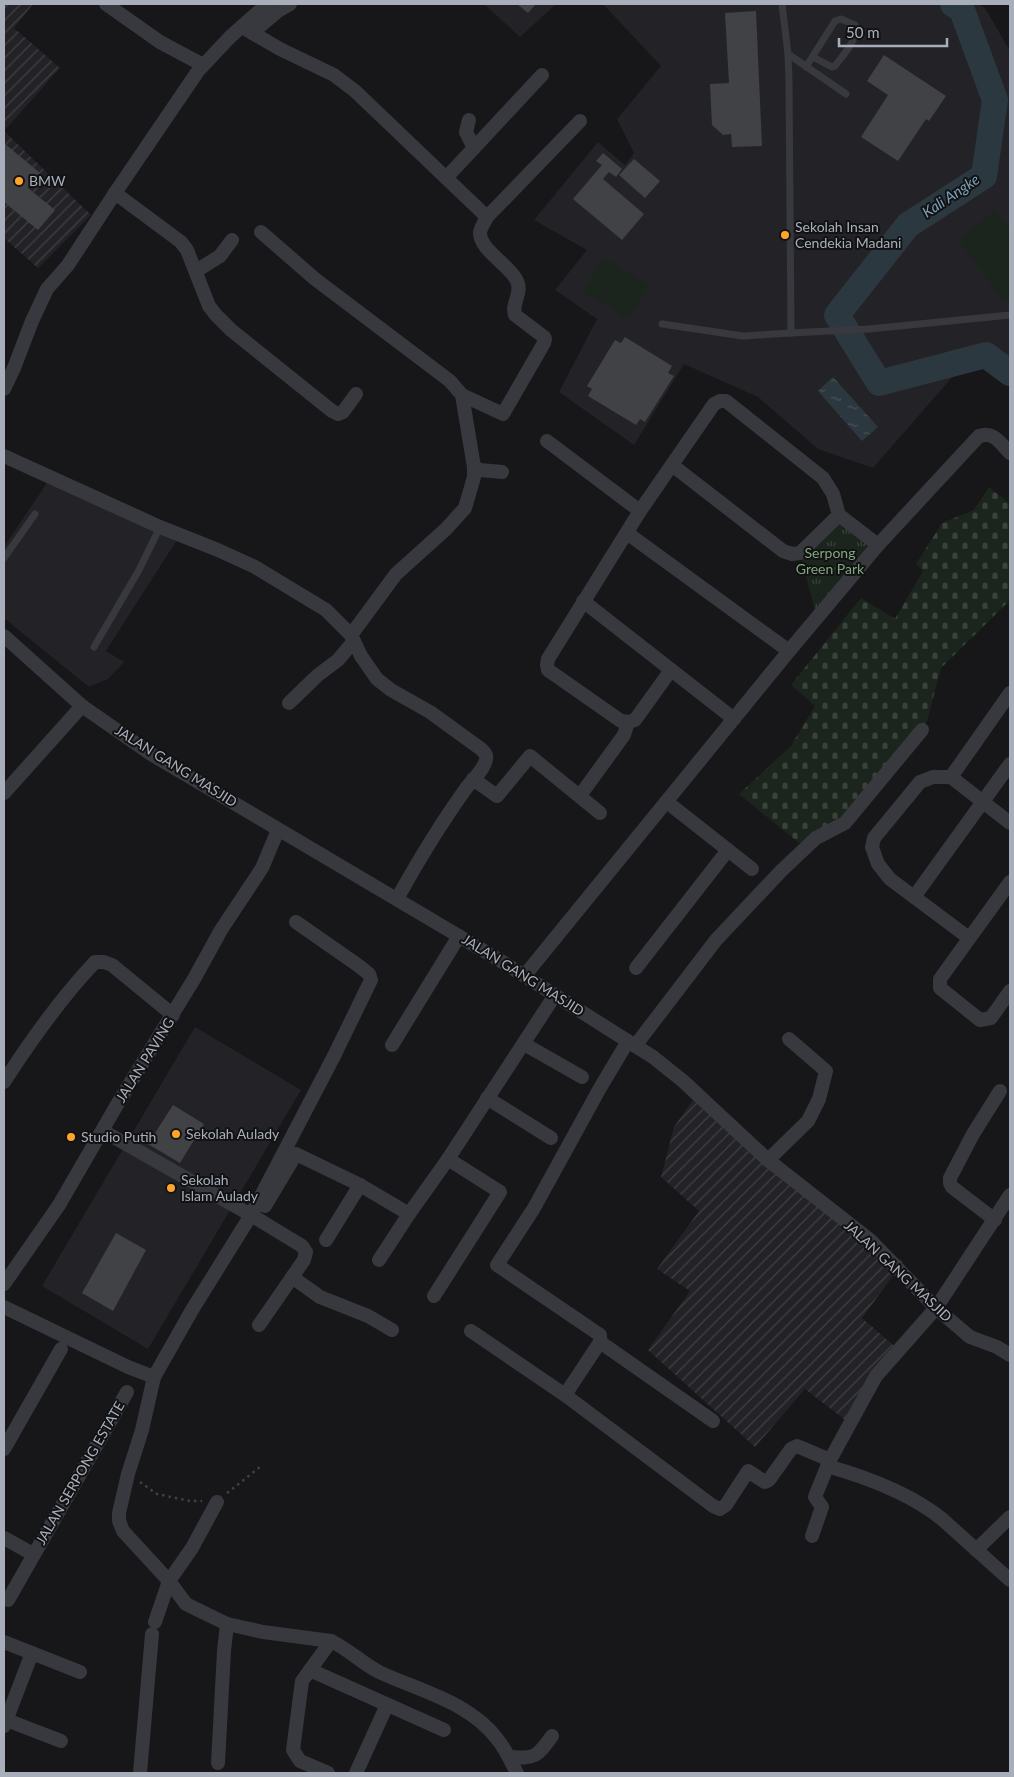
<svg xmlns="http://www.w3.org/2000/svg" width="1014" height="1777" font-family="Lato,sans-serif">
  <defs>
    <pattern id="industrial-furrows" width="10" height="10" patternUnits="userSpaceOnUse" patternTransform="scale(1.25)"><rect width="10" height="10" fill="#232327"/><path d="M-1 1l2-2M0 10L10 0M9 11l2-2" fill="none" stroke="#404044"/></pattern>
    <pattern id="cemetery-stones" width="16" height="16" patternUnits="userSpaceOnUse" patternTransform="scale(1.25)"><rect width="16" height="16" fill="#1c251d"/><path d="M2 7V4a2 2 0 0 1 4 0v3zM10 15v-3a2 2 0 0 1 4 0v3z" fill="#3a423c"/></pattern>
    <pattern id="park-tufts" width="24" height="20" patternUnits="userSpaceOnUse" patternTransform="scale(1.25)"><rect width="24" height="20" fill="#1c251d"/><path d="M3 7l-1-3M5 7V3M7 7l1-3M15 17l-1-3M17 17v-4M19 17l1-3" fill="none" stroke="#3a423c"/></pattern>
    <pattern id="water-ripples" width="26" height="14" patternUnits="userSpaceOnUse" patternTransform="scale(1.25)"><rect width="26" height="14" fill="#2c383f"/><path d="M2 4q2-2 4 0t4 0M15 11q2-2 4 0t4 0" fill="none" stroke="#485259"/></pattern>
  </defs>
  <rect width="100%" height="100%" fill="#171719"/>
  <g fill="#232327">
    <polygon points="484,4 556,4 520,37"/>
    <polygon points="603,4 978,4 985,8 1010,51 1010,357 955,374 873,468 818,449 758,397 684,364 634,445 559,392 597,319 555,290 587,250 534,220 598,142 625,165 634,153 617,119 661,66"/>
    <polygon points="49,480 182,532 106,651 124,662 108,679 89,687 4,618 4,547"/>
    <polygon points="195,1027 301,1090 148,1349 42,1286"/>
  </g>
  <g fill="url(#industrial-furrows)">
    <polygon points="4,4 33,4 14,28 60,68 4,131 91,215 38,268 4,238"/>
    <polygon points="695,1097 903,1262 862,1318 899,1350 849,1423 805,1389 755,1447 648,1350 690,1291 657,1269 699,1211 661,1177 674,1127"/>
  </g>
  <polygon fill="url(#cemetery-stones)" points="989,487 1010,504 1010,600 941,668 927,721 842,826 830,832 825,842 804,847 739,794 791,746 815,706 791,685 861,598 895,619 923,571 916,564 942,523 974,510"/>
  <polygon fill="url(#park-tufts)" points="839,515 878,545 817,618 800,553"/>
  <g fill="#1c251d">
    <polygon points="995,211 1010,231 1010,297 1004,302 958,240"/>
    <polygon points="603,258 649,285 629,319 583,292"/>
  </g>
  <polygon fill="url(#water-ripples)" points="833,377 878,427 862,441 818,391"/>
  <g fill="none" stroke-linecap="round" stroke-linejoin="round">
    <polyline stroke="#2c383f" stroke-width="26" points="953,4 962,10 995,100 984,176 908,225 837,315 879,383 986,355 1010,373"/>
  </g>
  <g fill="#414246">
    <polygon points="517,4 536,4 528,13"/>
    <polygon points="756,11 762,146 732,147 731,134 723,135 712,125 710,84 729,83 725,13"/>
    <polygon points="884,55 946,96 929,121 926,119 898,161 861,137 888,95 867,81"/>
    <polygon points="4,143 40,173 28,188 55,210 38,230 4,202"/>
    <polygon points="603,153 622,169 616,177 609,172 603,179 644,214 622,240 573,199 602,165 596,161"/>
    <polygon points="634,159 660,181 645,198 619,175"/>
    <polygon points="625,337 672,366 668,373 674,376 645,422 640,419 636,425 588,396 592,389 587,386 615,340 621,343"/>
    <polygon points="173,1105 204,1124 180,1163 148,1144"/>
    <polygon points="116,1233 146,1250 113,1311 82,1293"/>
  </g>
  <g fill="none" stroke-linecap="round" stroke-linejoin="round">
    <g stroke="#3e4146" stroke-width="2.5" stroke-dasharray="2.5 4" stroke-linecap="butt">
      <polyline points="140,1482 157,1494 190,1501 202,1501"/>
      <polyline points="227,1493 260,1467"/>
    </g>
    <g stroke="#38393f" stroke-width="7">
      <polyline points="782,4 788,54 789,82 791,333 869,329 1010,315"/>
      <polyline points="788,54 846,94"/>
      <path d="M806,67L835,21L841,19L855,25C859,39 843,55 835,66L832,67L813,57"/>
      <polyline points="662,324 743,336 791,333"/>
      <polyline points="4,558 35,514"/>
      <polyline points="94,647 139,570 160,527"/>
    </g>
    <g stroke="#38393f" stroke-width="14">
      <polyline points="106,4 160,42 203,65"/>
      <polyline points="242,27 280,49 334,75 355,91 487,217"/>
      <polyline points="252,33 278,11 290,4"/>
      <polyline points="469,120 466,132 474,148"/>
      <polyline points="446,178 542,75"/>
      <polyline points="115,193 181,242 187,250 209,306 216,315 231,330 332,411 338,414 343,412 356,394"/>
      <polyline points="261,232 315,279 450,381 462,395 474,467 480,470 502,472"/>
      <polyline points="196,271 220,256 232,240"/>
      <polyline points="4,389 14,368 32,321 47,289 68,265 115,193 198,71 230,37 267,4"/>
      <path d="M462,395L503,414L544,343L545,339L544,337L515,315C511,303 523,293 517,281C510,265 479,250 480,232C481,227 485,221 487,217L580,121"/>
      <polyline points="547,441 640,511"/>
      <path d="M4,456L160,527L218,550L255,567L326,610L351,635L361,656L377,679L391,690L430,712L481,749C484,752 487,754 486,759C485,768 473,780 467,787C441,823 418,861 397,899"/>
      <polyline points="672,465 783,551 792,554 800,553 839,515"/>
      <polyline points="627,533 789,651"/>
      <polyline points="583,601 734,719"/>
      <polyline points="351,635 396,574 446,529 465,508 474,477 474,467"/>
      <polyline points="4,636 82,706 151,754 501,961 653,1057 683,1081 768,1160 870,1240 936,1308 970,1337 997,1347 1010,1355"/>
      <polyline points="671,670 635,720 628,722 621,721 548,670 547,665 548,659 640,511 714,404 720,401 726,401 823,478 833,494 839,515 878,545"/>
      <polyline points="289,703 318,675 338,660 354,641"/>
      <polyline points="951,777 1010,693"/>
      <polyline points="473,779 497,796 530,756 600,813"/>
      <polyline points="584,790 624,735 628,722"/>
      <polyline points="4,793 82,706"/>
      <polyline points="667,802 752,869"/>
      <polyline points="1010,882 940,979 940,988 980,1020 991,1018 1010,991"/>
      <polyline points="914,897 1010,764"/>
      <polyline points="969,938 890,879 878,864 872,847 874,838 920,782 933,777 951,777 1010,823"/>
      <polyline points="636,968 728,850"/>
      <path d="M525,975L789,651L878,545L979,436C994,431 1000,443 1010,453"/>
      <polyline points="524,1044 582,1077"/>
      <polyline points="392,1045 459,936"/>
      <polyline points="635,1046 716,940 781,871 816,838 845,823 922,730"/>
      <path d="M4,1082C31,1040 60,999 95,962H104L112,965L173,1015"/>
      <polyline points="487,1098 551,1138"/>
      <polyline points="103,1131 251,1215 192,1310 154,1377"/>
      <polyline points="768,1160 808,1121 819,1099 826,1071 789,1039"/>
      <polyline points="265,1206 296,1154 360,1185 409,1214"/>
      <polyline points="995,1220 952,1187 950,1183 950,1178 973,1134 1000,1091"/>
      <polyline points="326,1240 360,1185"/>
      <polyline points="379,1260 409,1214 448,1159 555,995"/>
      <polyline points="292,1277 320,1297 368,1316 392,1330"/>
      <polyline points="4,1284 59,1205 118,1103 194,979 221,930 262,868 278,830"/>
      <polyline points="434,1296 500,1192 448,1159"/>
      <path d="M4,1307L128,1367L154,1377L142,1430L128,1474L119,1513V1521L123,1531L169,1581L186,1604L227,1624L263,1632L331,1641C348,1649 362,1663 379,1672C420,1691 470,1702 498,1740C506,1750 511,1762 517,1773"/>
      <polyline points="259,1325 304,1260 306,1252 302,1246 251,1215 334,1056 371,980 369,974 359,966 296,922"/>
      <polyline points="471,1331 565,1395 713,1506 720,1509 726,1505 748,1471 765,1482 769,1480 791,1449 797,1446 830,1460"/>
      <polyline points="600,1342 713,1421"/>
      <polyline points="565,1395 600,1342 600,1335 497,1265 534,1208 600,1088 628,1041"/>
      <polyline points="4,1449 61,1349"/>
      <path d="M827,1466C866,1477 911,1494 942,1519L1010,1580"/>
      <polyline points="812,1536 822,1507 815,1497 816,1494 830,1460 876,1376 936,1308 1010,1195"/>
      <polyline points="4,1538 33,1554"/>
      <polyline points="976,1550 1010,1517"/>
      <polyline points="8,1600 127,1392"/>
      <polyline points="155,1622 169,1581 192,1548 217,1502"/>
      <polyline points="4,1642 80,1672"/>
      <polyline points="310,1670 444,1730"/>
      <polyline points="4,1719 61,1741"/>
      <polyline points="4,1726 32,1653"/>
      <path d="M509,1757C535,1759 537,1757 552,1736"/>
      <polyline points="218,1763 224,1651 227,1624"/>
      <polyline points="140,1773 152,1634"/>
      <polyline points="328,1773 300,1761 293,1750 302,1681 331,1641"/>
      <polyline points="356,1773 387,1705"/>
    </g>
  </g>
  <g fill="#ffa529" stroke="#121214" stroke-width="2">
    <circle cx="19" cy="181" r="5"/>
    <circle cx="785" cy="235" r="5"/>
    <circle cx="176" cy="1134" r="5"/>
    <circle cx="71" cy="1137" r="5"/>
    <circle cx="171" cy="1188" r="5"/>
  </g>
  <g text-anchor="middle" stroke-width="4" stroke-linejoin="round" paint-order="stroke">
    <g font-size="14" fill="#a8afba" stroke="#121214" text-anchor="start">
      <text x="29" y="186">BMW</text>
      <text x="795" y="232">Sekolah Insan<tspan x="795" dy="16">Cendekia Madani</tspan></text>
      <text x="186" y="1139">Sekolah Aulady</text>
      <text x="81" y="1142">Studio Putih</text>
      <text x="181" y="1185">Sekolah<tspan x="181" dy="16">Islam Aulady</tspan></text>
    </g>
    <g font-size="14" fill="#7ea77d" stroke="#121214">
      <text x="830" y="558">Serpong<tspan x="830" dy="16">Green Park</tspan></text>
    </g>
    <g font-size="14" fill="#a8afba" stroke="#121214">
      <text transform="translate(176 766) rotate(32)" y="5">JALAN GANG MASJID</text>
      <text transform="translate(523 975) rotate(32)" y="5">JALAN GANG MASJID</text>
      <text transform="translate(145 1060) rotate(-58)" y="5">JALAN PAVING</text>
      <text transform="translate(898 1271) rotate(43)" y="5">JALAN GANG MASJID</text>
      <text transform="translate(80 1473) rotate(-60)" y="5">JALAN SERPONG ESTATE</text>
    </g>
    <g font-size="15" font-style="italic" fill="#7ca1b8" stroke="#121214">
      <text transform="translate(951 196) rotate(-34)" y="5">Kali Angke</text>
    </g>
  </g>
  <rect width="1014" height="1777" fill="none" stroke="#a8afba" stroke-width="10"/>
  <path d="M839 38v8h108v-8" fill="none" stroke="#a8afba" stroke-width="2.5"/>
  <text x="846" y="38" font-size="15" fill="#a8afba" stroke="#121214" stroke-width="4" paint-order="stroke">50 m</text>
</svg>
